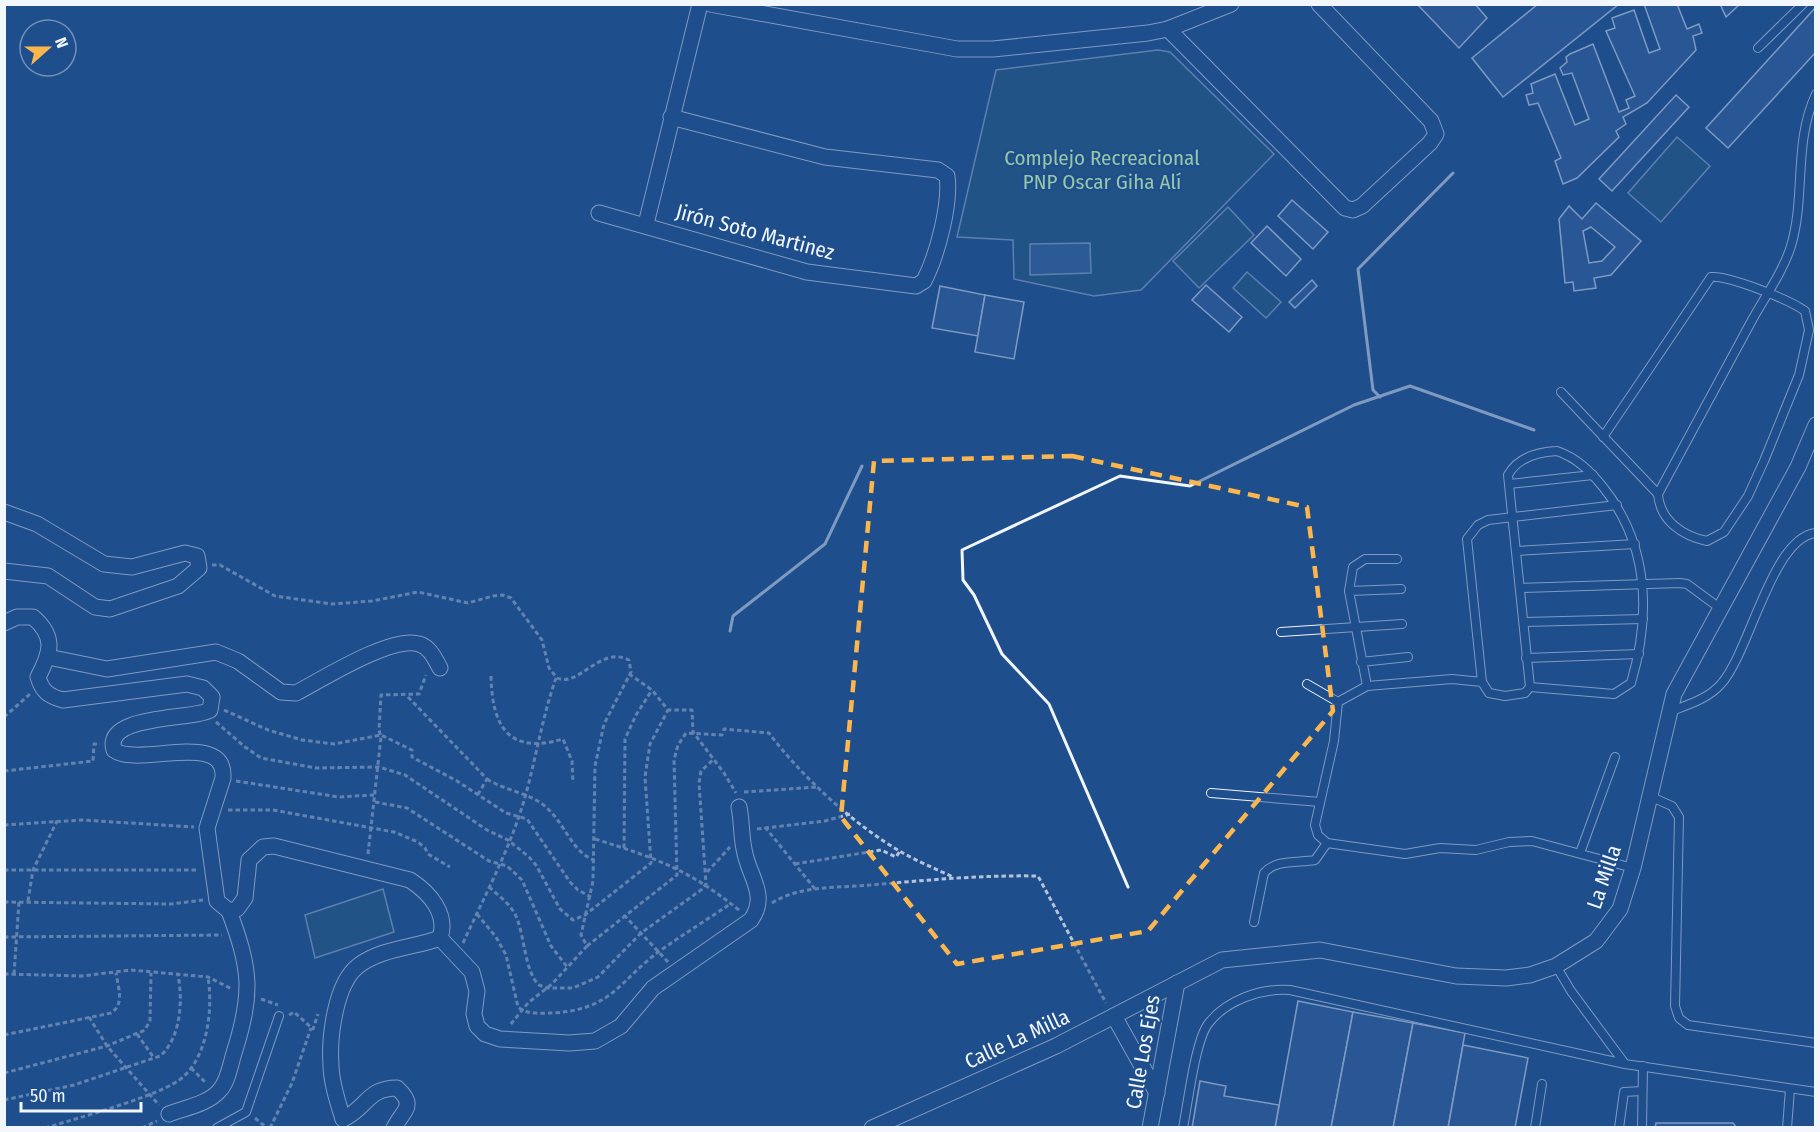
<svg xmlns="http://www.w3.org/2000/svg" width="1820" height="1132" font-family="'Fira Sans Condensed',sans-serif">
  <rect width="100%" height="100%" fill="#1f4e8c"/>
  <g fill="#245a82" stroke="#a8bbd7" stroke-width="1.5">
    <polygon points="1158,50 1170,52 1274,154 1141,290 1094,296 1014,279 1013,240 957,237 996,70"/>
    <polygon points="1677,137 1710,166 1661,222 1628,193"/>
    <polygon points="1228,207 1254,235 1199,288 1173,261"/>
    <polygon points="1247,272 1281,302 1266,318 1233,288"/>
    <polygon points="383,889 394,932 315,958 305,915"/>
  </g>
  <polygon fill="#3b69a3" stroke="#a8bbd7" stroke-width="1.5" points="1090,243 1091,273 1030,275 1030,244"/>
  <g fill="#3563a3" stroke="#f2f6ff" stroke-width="1.5" fill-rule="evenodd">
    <polygon points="1417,4 1475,4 1487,18 1459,48"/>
    <polygon points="1538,4 1619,4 1503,97 1472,58"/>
    <polygon points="1644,4 1677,4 1687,29 1699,24 1702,33 1693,36 1696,50 1647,103 1623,117 1626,124 1616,131 1619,137 1577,178 1563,184 1555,161 1561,158 1538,103 1529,105 1526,95 1533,93 1531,84 1555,74 1575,125 1589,119 1572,73 1563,75 1560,68 1567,62 1566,57 1570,54 1593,44 1619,112 1629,108 1626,100 1635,96 1606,31 1615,28 1612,18 1634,10 1649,53 1660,49"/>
    <polygon points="1720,4 1740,4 1726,17"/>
    <polygon points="1816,7 1816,52 1728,148 1706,128"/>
    <polygon points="1676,95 1689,107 1612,191 1599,179"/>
    <polygon points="1292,200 1328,232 1313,249 1278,216"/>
    <path d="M1596,203L1641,241L1611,275L1594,278L1596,288L1574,291L1573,282L1565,283L1559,219L1569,206L1582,219ZM1591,227L1615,247L1602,261L1589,263L1583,231Z"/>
    <polygon points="1267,226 1301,259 1286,276 1251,243"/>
    <polygon points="1312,280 1317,286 1295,308 1289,302"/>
    <polygon points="1206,285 1242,317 1229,332 1192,300"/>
    <polygon points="940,286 985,295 978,336 932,328"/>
    <polygon points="985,295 1024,302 1014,359 975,352"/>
    <polygon points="1298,1001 1353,1012 1331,1128 1275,1128"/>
    <polygon points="1353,1012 1413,1023 1393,1128 1331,1128"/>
    <polygon points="1413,1023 1465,1033 1448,1128 1393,1128"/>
    <polygon points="1463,1045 1528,1058 1515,1128 1448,1128"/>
    <polygon points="1200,1081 1226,1086 1224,1096 1279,1105 1275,1128 1192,1128"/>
    <polygon points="1656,1123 1733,1123 1737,1128 1655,1128"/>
  </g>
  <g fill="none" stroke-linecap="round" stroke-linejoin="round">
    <g stroke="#f2f6ff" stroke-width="10">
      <g id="service">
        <polyline points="1758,48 1803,4"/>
        <polyline points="1561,392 1658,494"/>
        <path d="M1603,437L1711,277C1728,275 1790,300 1805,311L1809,330L1799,375L1764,461L1748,496L1724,532L1707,541C1683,536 1660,521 1658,494C1689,437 1720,380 1751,322C1764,298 1783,272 1791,246C1806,196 1793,143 1816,94"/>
        <path d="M1557,451C1577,458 1590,471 1603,487C1649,545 1651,615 1631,683L1614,694L1530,687L1508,475C1518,457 1537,452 1557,451Z"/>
        <polyline points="1509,484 1593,475"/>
        <polyline points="1516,551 1635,544"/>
        <polyline points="1520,588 1680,583 1687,584 1721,609"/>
        <polyline points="1349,591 1353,567 1365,559 1397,559"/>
        <polyline points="1524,622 1643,619"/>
        <polyline points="1281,632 1402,624"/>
        <polyline points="1526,658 1639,654"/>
        <polyline points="1361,662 1408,657"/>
        <polyline points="1482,682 1467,539 1478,525 1488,520 1617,505"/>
        <polyline points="1307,684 1338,702 1367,686 1452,679 1482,682 1489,693 1505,696 1525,693 1530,687"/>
        <polyline points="1367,686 1349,591 1401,589"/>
        <polyline points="1338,702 1334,741 1315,825 1318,835 1327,843 1405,854 1440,848 1476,850 1509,842 1532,841 1633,868"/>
        <path d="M1669,712C1687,705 1708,699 1721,684C1750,652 1772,537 1816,533"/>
        <polyline points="1211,793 1320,802"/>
        <polyline points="1649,796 1672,806 1679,817 1675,1006 1679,1018 1688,1025 1816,1043"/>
        <polyline points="1580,853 1615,757"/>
        <path d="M1254,922L1264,873C1276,859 1298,863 1315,860L1327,843"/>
        <polyline points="1556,966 1571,991 1625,1064 1816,1092"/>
        <polyline points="217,1128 246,1112 279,1016"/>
        <path d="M1183,1128C1188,1103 1195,1042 1208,1024C1226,1000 1261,988 1290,990L1625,1064"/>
        <polyline points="1535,1128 1542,1084"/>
        <polyline points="1619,1128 1624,1092 1642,1091"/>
        <polyline points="1642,1128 1643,1066"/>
        <polyline points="1787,1128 1790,1089"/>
      </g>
    </g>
    <g stroke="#f2f6ff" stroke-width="17">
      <g id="minor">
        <polyline points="710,4 957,49 993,49 1148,33 1168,29 1231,4"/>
        <polyline points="1168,29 1345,208 1353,210 1362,206 1430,143 1436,134 1431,121 1319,4"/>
        <path d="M599,213L807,272L916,286L924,281C937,256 951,204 947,176L938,170L825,157L671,117"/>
        <polyline points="646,224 700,4"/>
        <polyline points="4,512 37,524 104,564 132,567 185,553 197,556 199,568 178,586 110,609 95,607 48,576 4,571"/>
        <path d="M4,623L17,617H33C56,637 51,652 38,677C42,691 48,696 63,700L187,684L203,688L212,697L210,710C193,720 103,714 114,750C138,768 226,729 223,778L207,828L217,901L229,911L237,909L245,898L249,860L263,847L274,846L410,880C430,893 448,914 440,938"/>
        <path d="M48,657L107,669L216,652L238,661L281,692L296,693C321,680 392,635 419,644C430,647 435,659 440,668"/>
        <path d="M440,938L472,972L477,991L474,1014L477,1026L485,1034L500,1039L569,1043L595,1041L621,1026L653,988L751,920C769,894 748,876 744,849C741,835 742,821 739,807"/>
        <polyline points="1114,1016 1157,1093"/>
        <path d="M169,1114C184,1108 208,1104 219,1091C228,1082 230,1066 234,1053C253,993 251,970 229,911"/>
        <path d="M343,1119C338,1103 331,1082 331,1065C329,1038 335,984 358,966C381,948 414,948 440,938"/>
        <path d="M343,1119C367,1108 367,1088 397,1088C417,1106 403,1110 394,1128"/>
        <polyline points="872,1128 1056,1046 1222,960 1320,950 1456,976 1506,978 1530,975 1556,966 1596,941 1620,909 1633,868 1674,694 1798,467 1816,425"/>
        <polyline points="1150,1128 1177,983"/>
      </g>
    </g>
    <g stroke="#b3c4dc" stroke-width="3" stroke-dasharray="4.5 3" stroke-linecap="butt">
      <path d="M212,565H220L275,596L332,604L372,601L418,592L468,603L493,596L503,595L511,598L542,640L549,668L557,678C579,688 600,645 629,660L631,672L604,724L595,766L593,881L581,935L587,946L552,984L528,1003L510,1025"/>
      <polyline points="629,674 652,690 668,710 692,710 693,732 724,773 736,793"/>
      <path d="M491,676C492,727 509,755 563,739L572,761L573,783"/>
      <polyline points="408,697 487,779 477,796"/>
      <polyline points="224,710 268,730 302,740 334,744 381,735 412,750 412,757 457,781 506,813 527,819 570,882 578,890 591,897"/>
      <polyline points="4,717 30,694"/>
      <polyline points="216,722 245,747 261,758 316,768 379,767 405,775 487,830 508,840 529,857 536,865 560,909 573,920 585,915 651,863 645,777 650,744 668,710"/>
      <polyline points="4,771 93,761 94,744 100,744"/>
      <path d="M487,779C505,791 532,793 547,808C565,824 572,852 594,860"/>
      <polyline points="236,781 339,797 374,795"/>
      <polyline points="744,792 817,787"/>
      <polyline points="375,802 407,808 489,861 507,866 522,880 551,946 568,968"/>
      <polyline points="228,810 273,810 394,832 418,842 425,848 428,854 450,867"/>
      <polyline points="4,825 82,820 194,827"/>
      <polyline points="765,827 815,889"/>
      <polyline points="757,829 825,821 850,814"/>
      <path d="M595,839C656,858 690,870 740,911"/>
      <polyline points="624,848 625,739 636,715 652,690"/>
      <polyline points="368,854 381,737 379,730 381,695 419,694 426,675"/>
      <polyline points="795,864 881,850 896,857 900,851"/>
      <polyline points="4,870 198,870"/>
      <polyline points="707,872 730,847"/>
      <path d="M489,887C498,895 509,903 515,914C525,934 524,971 539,985L547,988H573L598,977L641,933L701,890L706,884L699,783L701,771L714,759"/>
      <polyline points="28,901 33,870 57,821"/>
      <polyline points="4,902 171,904 203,900"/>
      <path d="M772,903C800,885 839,888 871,885C927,880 982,875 1038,876L1106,1003"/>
      <path d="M477,914L496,937L506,955L518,1007C527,1015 541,1013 553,1013C614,1009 618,981 661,950C684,934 708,919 730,904"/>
      <polyline points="624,915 668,962"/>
      <polyline points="4,937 222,935"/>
      <path d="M463,943C486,893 513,843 527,790C537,752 543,715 556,678"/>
      <path d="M587,946L677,875L674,760L678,745L686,733L722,735L724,729L769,733C801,776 855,826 903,853C919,862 936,869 953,877"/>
      <polyline points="4,974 82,976 131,970 208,977 232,989"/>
      <polyline points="14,974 19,902"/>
      <polyline points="261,999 278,1005"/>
      <polyline points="289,1015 294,1012 313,1029 318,1014"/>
      <polyline points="89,1017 107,1046 159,1105"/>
      <polyline points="137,1034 154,1058"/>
      <path d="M4,1035L111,1013C125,1004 118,987 116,973"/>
      <polyline points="191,1068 206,1083"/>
      <polyline points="4,1073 107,1046 145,1030 150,1020 151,973"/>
      <path d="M4,1100L74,1085L160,1056C181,1038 183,1000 178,975"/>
      <polyline points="255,1118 267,1128"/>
      <path d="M45,1128C74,1119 164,1095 183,1077C208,1055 213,1008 208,977"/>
      <polyline points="142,1128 157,1121"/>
      <polyline points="270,1128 292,1083 311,1028"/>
    </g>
    <use href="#service" stroke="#1f4e8c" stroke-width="8"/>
    <use href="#minor" stroke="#1f4e8c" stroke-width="15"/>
    <g stroke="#f2f6ff" stroke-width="3">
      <polyline points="1380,397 1373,390 1358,269 1453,173"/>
      <polyline points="730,631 733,616 825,544 862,466"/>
      <polyline points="1128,887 1049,704 1002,654 974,595 963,580 962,550 1120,476 1190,486 1354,405 1410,386 1534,430"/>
    </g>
  </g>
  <path d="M0 0H1820V1132H0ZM1072,456L1307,507L1333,711L1148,931L957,964L841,817L874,461Z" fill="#1f4e8c" fill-opacity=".55" fill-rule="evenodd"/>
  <path fill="none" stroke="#ffb74d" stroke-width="4.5" stroke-dasharray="12 8" stroke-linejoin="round" d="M1072,456L1307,507L1333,711L1148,931L957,964L841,817L874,461Z"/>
  <g text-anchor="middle" stroke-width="4.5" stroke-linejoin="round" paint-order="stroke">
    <g font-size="21" fill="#97c8a6" stroke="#1f4e8c">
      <text x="1102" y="165">Complejo Recreacional<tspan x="1102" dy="24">PNP Oscar Giha Alí</tspan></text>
    </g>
    <g font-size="21" fill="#f2f6ff" stroke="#1f4e8c">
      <text transform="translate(755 232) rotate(15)" y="7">Jirón Soto Martinez</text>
      <text transform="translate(1604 877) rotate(-71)" y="7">La Milla</text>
      <text transform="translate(1017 1039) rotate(-25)" y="7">Calle La Milla</text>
      <text transform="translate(1143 1052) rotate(-80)" y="7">Calle Los Ejes</text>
    </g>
  </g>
  <rect width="1820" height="1132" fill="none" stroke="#f2f6ff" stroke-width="12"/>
  <g transform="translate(48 48) rotate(69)"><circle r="28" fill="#1f4e8c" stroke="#7391ba" stroke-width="1.5"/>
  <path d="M0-4.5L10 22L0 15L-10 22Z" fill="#ffb74d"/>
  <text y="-9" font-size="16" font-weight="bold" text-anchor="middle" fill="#f2f6ff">N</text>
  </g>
  <path d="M21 1102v9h120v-9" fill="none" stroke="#f2f6ff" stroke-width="3"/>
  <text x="30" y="1102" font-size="18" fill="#f2f6ff" stroke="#1f4e8c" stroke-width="4.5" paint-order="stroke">50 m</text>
</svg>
